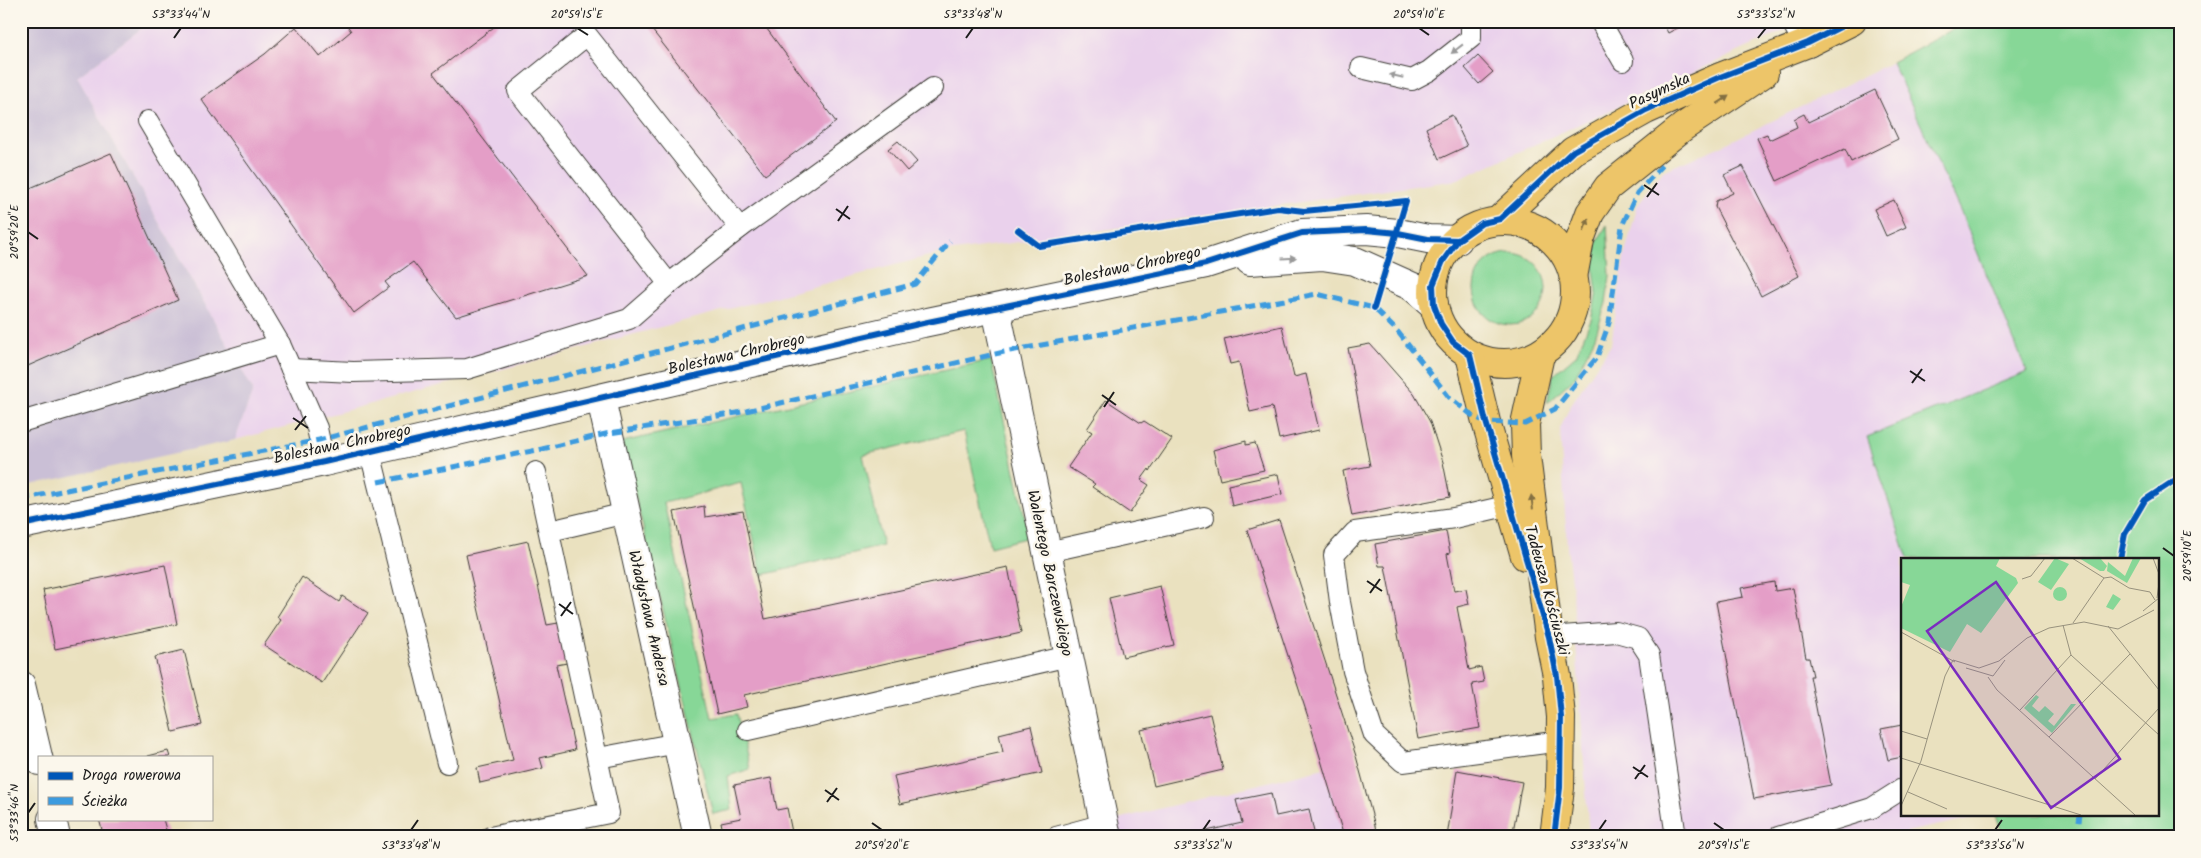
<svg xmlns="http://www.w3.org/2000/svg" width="2201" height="858" font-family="Kalam,sans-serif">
  <rect width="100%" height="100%" fill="#fbf7ec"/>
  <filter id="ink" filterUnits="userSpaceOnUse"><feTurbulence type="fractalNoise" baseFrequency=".02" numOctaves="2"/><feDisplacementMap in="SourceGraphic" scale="10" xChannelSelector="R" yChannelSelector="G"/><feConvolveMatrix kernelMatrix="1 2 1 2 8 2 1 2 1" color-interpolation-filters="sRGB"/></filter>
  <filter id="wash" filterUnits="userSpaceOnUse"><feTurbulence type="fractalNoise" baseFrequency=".0096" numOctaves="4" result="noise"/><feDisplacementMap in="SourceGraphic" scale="20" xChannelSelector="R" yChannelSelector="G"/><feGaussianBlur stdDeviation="1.12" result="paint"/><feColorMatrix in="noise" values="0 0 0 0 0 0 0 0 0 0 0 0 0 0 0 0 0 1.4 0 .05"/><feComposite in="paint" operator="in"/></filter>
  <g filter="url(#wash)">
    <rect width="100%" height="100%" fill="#eae1bf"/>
    <g fill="#ead1ec">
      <polygon points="151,21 1806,21 1457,180 940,253 235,440 253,390 77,77"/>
      <polygon points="1892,62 1962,215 2027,372 1867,438 1908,559 1902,559 1902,814 1992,814 1883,837 1589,837 1573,597 1567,547 1560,429 1570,406 1611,345 1624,257 1638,204 1663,171 1721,146"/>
      <polygon points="1324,768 1346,837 1110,837 1106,822"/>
    </g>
    <polygon fill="#cabfd6" points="21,21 151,21 77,77 253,390 235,440 21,487"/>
    <g fill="#87d797" stroke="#527a5a">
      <polygon points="1968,21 2180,21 2180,837 2003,837 1996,814 2157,814 2157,559 1908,559 1867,437 2027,372 1962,215 1892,62"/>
      <polygon points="1607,225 1610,276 1606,303 1595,337 1575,377 1547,403 1553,375 1576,355 1591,320 1597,292 1594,270 1595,245"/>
      <circle cx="1510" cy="289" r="36"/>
      <polygon points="991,360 1029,537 990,547 964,431 863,455 883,546 762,575 741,483 664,503 712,718 737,714 750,769 728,776 732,810 713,814 622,442"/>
    </g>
    <g id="blocks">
      <g fill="#e49ec7">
        <polygon points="344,21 502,21 433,73 588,276 456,317 413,262 385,282 389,287 354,313 201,99 265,54 296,27 320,57 351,31"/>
        <polygon points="645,21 761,21 836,122 765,175"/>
        <polygon points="1662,21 1691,21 1668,33"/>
        <polygon points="1478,56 1493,72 1479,84 1465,68"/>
        <polygon points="1875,90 1898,139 1851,162 1845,149 1777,181 1757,138 1767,134 1769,140 1797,127 1794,119 1804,114 1808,122"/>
        <polygon points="1452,115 1467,146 1439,159 1426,128"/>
        <polygon points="898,141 917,162 907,171 888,149"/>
        <polygon points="111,153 178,300 21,369 21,192"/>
        <polygon points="1743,166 1799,276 1761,296 1715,207 1716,201 1733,193 1724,175"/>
        <polygon points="1894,200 1906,227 1886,236 1874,209"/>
        <polygon points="1282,326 1294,377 1306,374 1319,430 1279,439 1272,407 1250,412 1239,362 1230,364 1224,339"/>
        <polygon points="1370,344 1414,394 1430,422 1443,462 1450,497 1352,516 1343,471 1370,466 1348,348"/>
        <polygon points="1106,400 1141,423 1144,421 1172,439 1150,471 1149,469 1141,480 1149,485 1130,513 1092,487 1095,484 1068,467 1092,432 1087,429"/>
        <polygon points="1246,441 1246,445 1255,443 1264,470 1220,480 1213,450"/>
        <polygon points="1278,474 1282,494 1232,506 1228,485"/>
        <polygon points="704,506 705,517 743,511 765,619 1008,567 1021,633 744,695 747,707 717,714 674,512"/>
        <polygon points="1279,520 1356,756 1378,837 1344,837 1309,720 1247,530"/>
        <polygon points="1446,531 1450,553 1447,554 1454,591 1466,589 1469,604 1457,607 1469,670 1481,667 1484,682 1472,684 1480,728 1418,739 1385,566 1379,566 1375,544"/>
        <polygon points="528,541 547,625 558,623 567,663 556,665 575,750 540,758 543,768 480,783 477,768 513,760 466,555"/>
        <polygon points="165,565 177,624 55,649 43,590"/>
        <polygon points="302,577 339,602 342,596 368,613 322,683 264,645 281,620 277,617"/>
        <polygon points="1774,582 1775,591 1793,588 1806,658 1809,658 1813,676 1810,676 1831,785 1754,799 1716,602 1743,597 1741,588"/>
        <polygon points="1160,586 1174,645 1123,657 1109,598"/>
        <polygon points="184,650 202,725 173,732 155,657"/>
        <polygon points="1210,714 1223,770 1154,786 1141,730"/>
        <polygon points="1902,725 1902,757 1888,760 1881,729"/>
        <polygon points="1031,726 1042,773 900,804 894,776 1003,752 999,734"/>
        <polygon points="168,751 170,757 148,757 148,756"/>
        <polygon points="1457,770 1522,782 1512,837 1447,837"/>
        <polygon points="771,778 777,810 787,808 793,837 724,837 721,822 741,818 734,785"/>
        <polygon points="1271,793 1276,816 1309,809 1315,837 1180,837 1242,823 1236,800"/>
        <polygon points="99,819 163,819 168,837 104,837"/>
      </g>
    </g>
  </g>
  <g filter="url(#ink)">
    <use href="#blocks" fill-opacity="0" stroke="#3b3a34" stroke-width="1"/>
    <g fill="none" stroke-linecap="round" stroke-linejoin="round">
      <g stroke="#3b3a34" stroke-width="22">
        <g id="service">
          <polyline points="1600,21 1623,61"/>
          <polyline points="1361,68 1412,80 1429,71 1471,38 1471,21"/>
          <polyline points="148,121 280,344 317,428 324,462"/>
          <polyline points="669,284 518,91 587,35 740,228"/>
          <polyline points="291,369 353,372 467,369 629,319 669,284 740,228 933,88"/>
          <polyline points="21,422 280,344"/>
          <polyline points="370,452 447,763"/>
          <polyline points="1510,505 1454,518 1355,532 1334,555 1340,602 1353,671 1374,735 1403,762 1561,741"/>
          <polyline points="550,531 626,513"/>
          <polyline points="1047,552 1204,517"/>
          <polyline points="1549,637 1616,632 1638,638 1649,655 1676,837"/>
          <polyline points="748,730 1069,656"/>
          <polyline points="598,758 678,743"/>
          <polyline points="490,837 609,813 536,472"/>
          <polyline points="1056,837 1104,824"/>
          <polyline points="1778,837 1872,808 1902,789"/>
        </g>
      </g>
      <g stroke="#3b3a34" stroke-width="30">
        <g id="minor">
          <polyline points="1796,21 1808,43"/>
          <polyline points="996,309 1107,837"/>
          <polyline points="601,399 698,837"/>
          <polyline points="21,685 39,761"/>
          <polyline points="52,819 56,837"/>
        </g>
      </g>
      <g stroke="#3b3a34" stroke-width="30">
        <g id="tertiary">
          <polyline points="1250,261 1322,256 1355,261 1413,287 1434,305"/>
          <polyline points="21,525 324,462 923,323 1206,264 1302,233 1366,230 1398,233 1428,239 1458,240"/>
        </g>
      </g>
      <g stroke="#3b3a34" stroke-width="30">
        <g id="primary">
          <polyline points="1500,219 1573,151 1646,110 1720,77 1808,43 1852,21"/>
          <circle cx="1504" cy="292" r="71"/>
          <polyline points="1574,272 1580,240 1590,213 1608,187 1683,127 1764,73"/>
          <polyline points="1470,355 1486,422 1525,556"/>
          <polyline points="1540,355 1525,424 1526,456 1549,637 1557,676 1561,717 1560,788 1554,837"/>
        </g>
      </g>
      <use href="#service" stroke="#fff" stroke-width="20"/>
      <use href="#minor" stroke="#fff" stroke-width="28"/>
      <use href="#tertiary" stroke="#fff" stroke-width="28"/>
      <use href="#primary" stroke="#edc569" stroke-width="28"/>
      <g stroke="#3c9bdf" stroke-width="5" stroke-dasharray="10 5" stroke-linecap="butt">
        <polyline points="378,482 542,449 610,433 737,413 1004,352 1317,294 1374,308 1398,332 1449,397 1473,416 1486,422 1525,424 1555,409 1597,357 1609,323 1622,226 1637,193 1662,166"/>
        <polyline points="21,499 319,440 915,284 950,241"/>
        <polyline points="2077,837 2080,814"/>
      </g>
      <g stroke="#fbf7ec" stroke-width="9">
        <g id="cycleway">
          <polyline points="1018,230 1039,246 1278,208 1304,211 1406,201 1374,308"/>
          <polyline points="21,525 324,462 923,323 1206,264 1302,233 1366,230 1398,233 1428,239 1458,240"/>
          <polyline points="2120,559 2125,534 2145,500 2180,477"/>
          <polyline points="1554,837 1560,788 1561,717 1557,676 1549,637 1486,422 1470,355 1453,342 1441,324 1434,305 1433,285 1443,261 1458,240 1482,223 1500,219 1573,151 1646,110 1720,77 1808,43 1852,21"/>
        </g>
      </g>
      <use href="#cycleway" stroke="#0057b8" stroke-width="6"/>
    </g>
    <defs><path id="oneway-solid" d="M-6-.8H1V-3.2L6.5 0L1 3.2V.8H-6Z" transform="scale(1.25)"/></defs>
    <g fill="#999">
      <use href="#oneway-solid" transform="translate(1457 49) rotate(142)"/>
      <use href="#oneway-solid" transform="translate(1396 76) rotate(-167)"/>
      <use href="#oneway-solid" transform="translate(1289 258) rotate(-4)"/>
    </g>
    <g fill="#847042">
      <use href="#oneway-solid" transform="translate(1723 100) rotate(-34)"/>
      <use href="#oneway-solid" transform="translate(1586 225) rotate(-69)"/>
      <use href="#oneway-solid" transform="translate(1532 502) rotate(-97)"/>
    </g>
  </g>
  <path fill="none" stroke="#1c1c1c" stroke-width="2" d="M577,28L588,35M1419,28L1429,35M174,38L181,28M966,38L973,28M1758,38L1766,28M1644,185L1659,195M1647,197L1657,183M836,209L850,219M838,221L848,206M28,232L38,239M1910,371L1925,381M1912,383L1922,369M1102,395L1116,405M1104,407L1114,392M293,418L308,428M295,430L306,416M2163,548L2174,556M1367,581L1382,591M1370,593L1380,579M559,604L573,614M561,616L571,602M1633,767L1648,777M1635,779L1645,765M825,790L839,800M827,802L837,788M28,813L35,803M872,823L882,830M1714,823L1724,830M411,830L418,820M1203,830L1210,820M1599,830L1606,820M1995,830L2002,820"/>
  <g text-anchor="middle" stroke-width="5" stroke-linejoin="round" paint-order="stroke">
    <g font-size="16" fill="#1c1c1c" stroke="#fbf7ec">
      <text transform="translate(1659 90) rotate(-25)" y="6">Pasymska</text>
      <text transform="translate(1132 265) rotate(-12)" y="6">Bolesława Chrobrego</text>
      <text transform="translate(736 353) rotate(-13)" y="6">Bolesława Chrobrego</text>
      <text transform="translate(342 443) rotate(-12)" y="6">Bolesława Chrobrego</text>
      <text transform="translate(1051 573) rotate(78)" y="6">Walentego Barczewskiego</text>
      <text transform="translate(1548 590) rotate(75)" y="6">Tadeusza Kościuszki</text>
      <text transform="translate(650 618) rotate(77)" y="6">Władysława Andersa</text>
    </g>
  </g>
  <g transform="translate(1901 558)">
    <rect width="258" height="258" fill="#eae1bf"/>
    <path d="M0,0H99L95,8L115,20L117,25L80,75L66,66L49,94L0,70V49L9,27L0,24ZM154,0L168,6L150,32L137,24ZM178,0H199L206,8L203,13H199ZM232,0H240L226,25L206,13L207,4L224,18ZM152 36a7 7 0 1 1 14 0a7 7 0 1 1-14 0ZM212,36L220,41L212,52L205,49ZM135,137L138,139L131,148L138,154L144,148L153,156L147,163L153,168L170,146H175L151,175L123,150Z" fill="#87d797"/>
    <path fill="none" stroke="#98927e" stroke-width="1" d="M171,0L203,20M252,0L258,16M203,20L210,19L228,30L249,34L254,42M121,21L130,18L144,0M256,40L258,25M242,53L258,40M172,65L203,20M162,67L170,97L258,177M207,68L258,132M0,74L54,104M52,102L78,110L98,103L126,80L148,70L183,64L217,71L253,52M65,110L92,118L104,102M87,119L96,132L234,257M119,152L170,97M0,173L26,181M148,179L229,96M0,200L180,257M194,221L258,150M7,234L46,251M0,248L20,203L44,118L52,102"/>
    <path fill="#7b2cbf" fill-opacity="0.15" stroke="#7b2cbf" stroke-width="2.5" d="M95,24L219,201L150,250L26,73Z"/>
    <rect width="258" height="258" fill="none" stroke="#1c1c1c" stroke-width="2.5"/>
  </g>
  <rect width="2201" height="858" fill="none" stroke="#fbf7ec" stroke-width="55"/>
  <rect x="38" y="756" width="175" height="65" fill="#fbf7ec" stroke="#a29f99"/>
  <rect x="48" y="772" width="25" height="8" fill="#0057b8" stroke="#a29f99"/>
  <text x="82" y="780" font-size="15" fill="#1c1c1c">Droga rowerowa</text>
  <rect x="48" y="797" width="25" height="8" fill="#3c9bdf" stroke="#a29f99"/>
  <text x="82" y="806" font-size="15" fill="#1c1c1c">Ścieżka</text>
  <rect x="28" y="28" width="2146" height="802" fill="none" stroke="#1c1c1c" stroke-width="2"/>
  <g font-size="12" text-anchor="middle" fill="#1c1c1c">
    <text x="181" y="18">53°33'44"N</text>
    <text x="577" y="18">20°59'15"E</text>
    <text x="973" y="18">53°33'48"N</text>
    <text x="1419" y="18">20°59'10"E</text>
    <text x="1766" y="18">53°33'52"N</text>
    <text transform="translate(14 232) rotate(-90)" y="4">20°59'20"E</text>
    <text transform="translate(2187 556) rotate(-90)" y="4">20°59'10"E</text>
    <text transform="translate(14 813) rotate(-90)" y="4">53°33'46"N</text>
    <text x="411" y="849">53°33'48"N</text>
    <text x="882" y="849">20°59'20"E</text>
    <text x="1203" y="849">53°33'52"N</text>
    <text x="1599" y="849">53°33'54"N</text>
    <text x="1724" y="849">20°59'15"E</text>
    <text x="1995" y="849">53°33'56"N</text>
  </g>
</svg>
